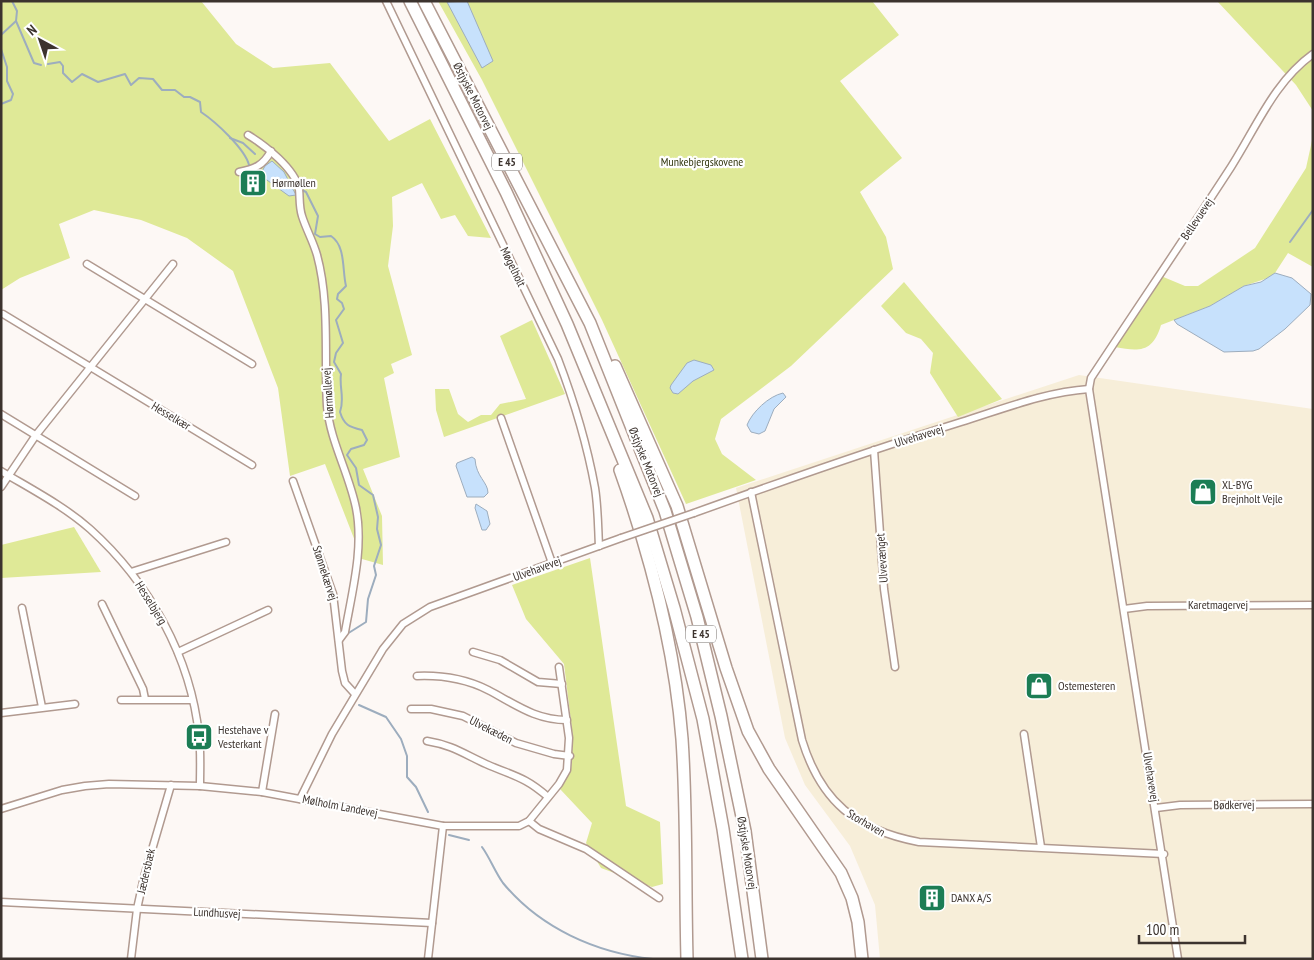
<svg xmlns="http://www.w3.org/2000/svg" width="1314" height="960" font-family="'PT Sans Narrow',sans-serif">
  <rect width="100%" height="100%" fill="#fdf8f5"/>
  <polygon fill="#f7eed9" points="1079,375 1313,409 1313,957 880,959 875,905 850,846 805,785 785,738 736,488"/>
  <g fill="#dfe997">
    <polygon points="1,1 201,1 236,44 273,68 330,63 389,141 430,119 491,238 468,236 455,215 441,219 422,183 392,197 393,226 388,266 412,355 391,364 394,373 384,378 400,457 363,469 382,516 383,565 362,559 325,464 290,476 278,388 233,271 187,238 141,220 94,210 59,224 70,258 20,278 1,290"/>
    <polygon points="438,1 872,1 899,35 840,81 902,158 860,192 886,237 893,269 791,366 721,419 715,439 722,454 756,480 686,504 602,320 482,80"/>
    <polygon points="1217,1 1313,1 1313,111 1296,85"/>
    <path d="M1313,136V267L1288,253L1275,273L1268,278L1244,286L1210,306L1161,325C1153,352 1140,352 1115,347L1161,276L1185,286H1198L1255,248L1306,168Z"/>
    <polygon points="904,282 1002,399 958,417 930,373 933,353 921,339 906,333 881,306"/>
    <polygon points="532,320 565,394 444,437 436,410 435,389 449,389 458,414 468,422 481,415 491,415 500,404 526,399 500,336"/>
    <polygon points="74,527 101,572 1,578 1,545"/>
    <polygon points="590,558 626,806 660,822 663,884 652,887 601,868 586,843 592,823 560,789 571,769 573,738 564,664 526,619 512,585"/>
  </g>
  <g fill="#c7e1fc" stroke="#9dadbe">
    <polygon points="467,1 493,61 482,68 447,2"/>
    <polygon points="272,161 284,172 296,195 289,196 260,175 265,166"/>
    <polygon points="1275,273 1292,278 1311,294 1310,305 1285,329 1259,349 1253,351 1224,352 1177,324 1174,320 1210,306 1244,286 1261,282"/>
    <polygon points="694,360 711,365 714,370 693,381 678,394 673,393 670,388 671,385 687,363"/>
    <path d="M783,393L786,397L774,409L765,431L759,434L751,432L747,425C752,412 769,396 783,393Z"/>
    <path d="M472,457L475,459C476,477 488,482 488,493L484,497H467L456,466L457,463Z"/>
    <polygon points="476,504 487,511 490,524 486,530 482,530 475,508"/>
  </g>
  <g fill="none" stroke-linecap="round" stroke-linejoin="round">
    <g stroke="#9dadbe" stroke-width="2">
      <polyline points="16,21 34,63 41,65"/>
      <polyline points="1,35 16,21 17,11 12,1"/>
      <polyline points="1,49 7,67 7,81 13,94 11,100 1,104"/>
      <path d="M48,64L60,62L63,66V73L72,82L82,74L98,82L125,74L131,85L139,78L153,79L162,90H175L184,97H190L200,102L201,112C216,122 245,149 249,165"/>
      <polyline points="230,138 243,143 255,154"/>
      <path d="M302,190L306,192L318,216L315,234L320,237L331,236C346,246 342,270 346,286L338,294L337,299L342,303L344,309L336,320L343,343L336,353L334,362L341,374C339,388 345,398 340,412C344,425 349,427 362,430L367,440L364,445L351,449L347,455L356,468L359,485L373,495L378,517L377,529L381,545L374,566L376,575L368,599L366,622L347,634"/>
      <polyline points="1290,242 1313,210"/>
      <polyline points="359,705 386,717 401,739 407,756 407,777 416,787 428,812"/>
      <polyline points="449,835 469,840"/>
      <path d="M482,847C490,858 495,872 503,883C540,928 596,953 653,959"/>
    </g>
    <g stroke="#b19a90" stroke-width="9">
      <g id="minor">
        <path d="M386,1L558,359C574,401 587,444 595,488C598,507 598,527 599,546"/>
        <path d="M248,135C265,145 295,169 299,189C300,198 299,207 302,216C306,229 313,241 317,255C330,303 324,356 327,406C330,441 349,473 356,508C364,548 352,592 345,632L339,640"/>
        <path d="M239,172C254,169 263,166 271,151"/>
        <polyline points="87,264 252,364"/>
        <polyline points="3,314 252,465"/>
        <polyline points="1,414 135,496"/>
        <polyline points="501,418 552,563"/>
        <polyline points="874,450 884,589 895,667"/>
        <path d="M1,471C31,489 64,506 90,529C149,582 191,657 199,736C201,752 200,769 200,786"/>
        <polyline points="293,481 333,594 342,671 345,683 355,694"/>
        <polyline points="1,487 36,435 173,264"/>
        <path d="M751,492L802,740C821,802 856,830 919,842L1164,854"/>
        <path d="M694,513C783,481 871,450 961,422C1003,409 1045,392 1089,389"/>
        <polyline points="131,572 226,542"/>
        <polyline points="102,604 143,689 145,699"/>
        <polyline points="22,608 42,707"/>
        <polyline points="1124,609 1147,606 1313,605"/>
        <polyline points="178,652 268,610"/>
        <polyline points="473,652 500,660 538,682 562,684"/>
        <path d="M417,676C442,675 466,679 488,690C515,704 535,720 567,720"/>
        <polyline points="121,700 192,700"/>
        <polyline points="411,709 431,709 463,716 516,743 554,754 570,756"/>
        <polyline points="1,713 75,704"/>
        <polyline points="1024,734 1041,847"/>
        <path d="M427,741C452,745 464,754 486,764C513,776 524,776 548,797"/>
        <polyline points="262,792 275,714"/>
        <polyline points="300,799 332,734 383,649 403,624 430,607 621,538"/>
        <polyline points="1156,808 1180,805 1313,804"/>
        <polyline points="1,809 62,790 85,786 109,784 200,786 262,792 443,826 519,826 529,821 559,784 567,770 569,738 559,667"/>
        <polyline points="529,821 539,829 586,849 659,898"/>
        <polyline points="1,902 432,923"/>
        <polyline points="131,959 137,909 144,877 171,785"/>
        <polyline points="428,959 443,826"/>
        <path d="M1178,959L1089,389L1091,378C1137,308 1185,238 1231,167C1256,128 1274,82 1313,54"/>
      </g>
    </g>
    <g stroke="#b19a90" stroke-width="14">
      <g id="motorway">
        <polyline points="410,1 506,192 567,324 647,518 674,608 703,719 723,829 742,959"/>
        <polyline points="424,1 590,323 665,511 697,617 721,716 745,831 762,959"/>
        <polyline points="615,366 677,506 726,668 748,731 769,769 841,873 852,898 858,922 862,959"/>
        <path d="M620,470C650,554 675,650 682,739C687,812 685,886 687,959"/>
      </g>
    </g>
    <use href="#minor" stroke="#fff" stroke-width="6"/>
    <use href="#motorway" stroke="#fff" stroke-width="11"/>
    <g stroke="#b19a90" stroke-width="9" stroke-linecap="butt">
      <polyline id="minor-bridge" points="621,538 694,513"/>
    </g>
    <use href="#minor-bridge" stroke="#fff" stroke-width="6"/>
  </g>
  <defs>
    <g id="building-square" transform="scale(1.4375)"><rect x="-9" y="-9" width="18" height="18" rx="4" fill="#1c7d55" stroke="#fff"/><path d="M-4-6H4V6H1V3H-1V6H-4ZM-2.5-4.3h1.7v1.8h-1.7ZM.8-4.3h1.7v1.8H.8ZM-2.5-1h1.7V.8h-1.7ZM.8-1h1.7V.8H.8Z" fill="#fff"/></g>
    <g id="shop-square" transform="scale(1.4375)"><rect x="-9" y="-9" width="18" height="18" rx="4" fill="#1c7d55" stroke="#fff"/><path d="M-5-2.5h2.3a2.7 3.5 0 0 1 5.4 0H5L5.5 6h-11ZM-1.5-2.5h3a1.5 2.3 0 0 0-3 0Z" fill="#fff"/></g>
    <g id="bus-square" transform="scale(1.4375)"><rect x="-9" y="-9" width="18" height="18" rx="4" fill="#1c7d55" stroke="#fff"/><path d="M-5-6H5V4H4V6H2V4H-2V6H-4V4H-5ZM-3.5-4V0h7V-4ZM-3.5 1.2v1.5H-2V1.2ZM2 1.2v1.5H3.5V1.2Z" fill="#fff"/></g>
  </defs>
  <g fill-rule="evenodd">
    <use href="#building-square" x="253" y="183"/>
    <use href="#shop-square" x="1203" y="492"/>
    <use href="#shop-square" x="1039" y="686"/>
    <use href="#bus-square" x="199" y="737"/>
    <use href="#building-square" x="932" y="898"/>
  </g>
  <g text-anchor="middle" stroke-width="4.5" stroke-linejoin="round" paint-order="stroke">
    <g fill="#fff" stroke="#76706d" stroke-width="1">
      <rect x="492" y="153.5" width="30" height="17" rx="4"/>
      <rect x="686" y="625.5" width="30" height="17" rx="4"/>
    </g>
    <g font-size="11" font-weight="bold" fill="#3c332e">
      <text x="507" y="166">E 45</text>
      <text x="701" y="638">E 45</text>
    </g>
    <g font-size="12" fill="#3c332e" stroke="#fff">
      <text transform="translate(473 96) rotate(63)" y="4">Østjyske Motorvej</text>
      <text transform="translate(1197 219) rotate(-56)" y="4">Bellevuevej</text>
      <text transform="translate(513 267) rotate(64)" y="4">Møgelholt</text>
      <text transform="translate(328 393) rotate(-94)" y="4">Hørmøllevej</text>
      <text transform="translate(171 416) rotate(31)" y="4">Hesselkær</text>
      <text transform="translate(919 436) rotate(-17)" y="4">Ulvehavevej</text>
      <text transform="translate(646 462) rotate(68)" y="4">Østjyske Motorvej</text>
      <text transform="translate(882 558) rotate(-94)" y="4">Ulvevænget</text>
      <text transform="translate(537 569) rotate(-20)" y="4">Ulvehavevej</text>
      <text transform="translate(325 573) rotate(72)" y="4">Stønnekærvej</text>
      <text transform="translate(151 603) rotate(58)" y="4">Hesselbjerg</text>
      <text x="1218" y="609">Karetmagervej</text>
      <text transform="translate(491 730) rotate(27)" y="4">Ulvekæden</text>
      <text transform="translate(1151 777) rotate(81)" y="4">Ulvehavevej</text>
      <text transform="translate(1234 805) rotate(-1)" y="4">Bødkervej</text>
      <text transform="translate(340 806) rotate(11)" y="4">Mølholm Landevej</text>
      <text transform="translate(866 823) rotate(30)" y="4">Storhaven</text>
      <text transform="translate(747 853) rotate(81)" y="4">Østjyske Motorvej</text>
      <text transform="translate(146 871) rotate(-77)" y="4">Jædersbæk</text>
      <text transform="translate(217 913) rotate(3)" y="4">Lundhusvej</text>
    </g>
    <g font-size="12" fill="#343811" stroke="#fff">
      <text x="702" y="166">Munkebjergskovene</text>
    </g>
    <g font-size="12" fill="#3c332e" stroke="#fff" text-anchor="start">
      <text x="272" y="187">Hørmøllen</text>
      <text x="1222" y="489">XL-BYG<tspan x="1222" dy="14">Brejnholt Vejle</tspan></text>
      <text x="1058" y="690">Ostemesteren</text>
      <text x="218" y="734">Hestehave v<tspan x="218" dy="14">Vesterkant</tspan></text>
      <text x="951" y="902">DANX A/S</text>
    </g>
  </g>
  <rect width="1314" height="960" fill="none" stroke="#3c332e" stroke-width="5"/>
  <g transform="translate(40 40) rotate(320)" stroke="#ffffff" stroke-width="4" paint-order="stroke">
  <path d="M0-4L9 19L0 12L-9 19Z" fill="#3c332e"/>
  <text y="-8" font-size="14" font-weight="bold" text-anchor="middle" fill="#3c332e">N</text>
  </g>
  <path d="M1139 935v8h106v-8" fill="none" stroke="#3c332e" stroke-width="2.5"/>
  <text x="1146" y="935" font-size="15" fill="#3c332e" stroke="#ffffff" stroke-width="4" paint-order="stroke">100 m</text>
</svg>
